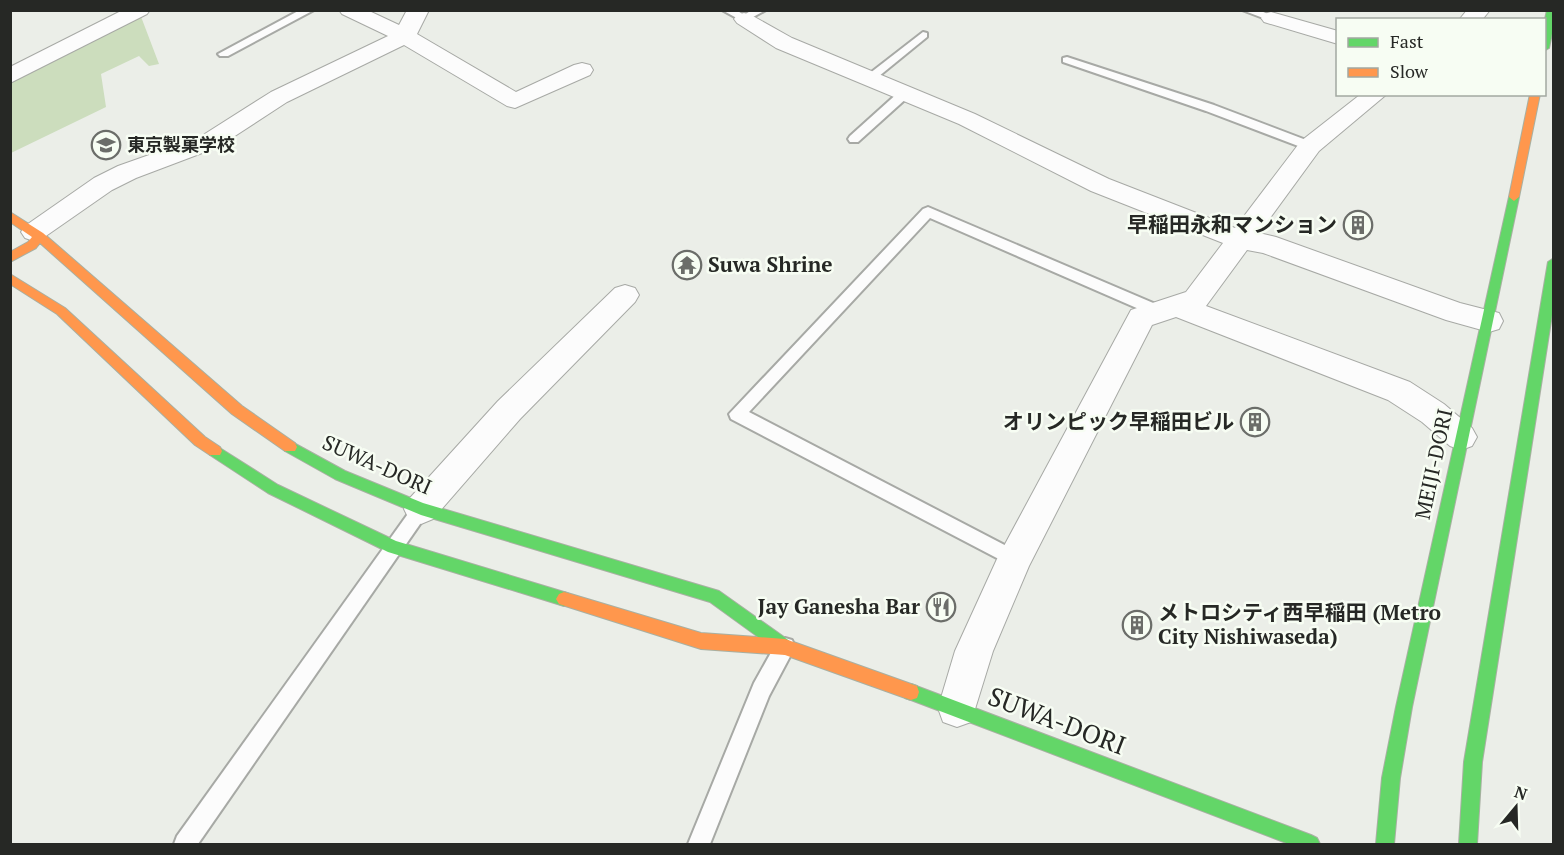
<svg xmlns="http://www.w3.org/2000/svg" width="1564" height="855" font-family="'PT Serif','Noto Sans JP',serif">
  <rect width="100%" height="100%" fill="#ebeee8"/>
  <polygon fill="#ccddbd" points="140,14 159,64 149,66 139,56 101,74 106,107 11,153 11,82"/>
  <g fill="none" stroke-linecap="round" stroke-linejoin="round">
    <g stroke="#a7a9a5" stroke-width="4">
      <g id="lane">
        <polygon points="300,10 314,10 228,56 220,56 218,54"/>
        <polygon points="722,10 736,10 744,15 752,10 766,10 744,22"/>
        <polygon points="1242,10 1259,10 1276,18 1271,21"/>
        <polygon points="923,32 927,33 927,37 873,81 865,81 865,77"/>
        <polygon points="1067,57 1214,105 1314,143 1316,146 1314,149 1306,149 1206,111 1063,62 1063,58"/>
        <polygon points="904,90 910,94 908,97 858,142 850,142 848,139 850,136 900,91"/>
        <polygon points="928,207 1165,308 1167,312 1165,316 1155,316 930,218 749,412 1020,553 1023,559 1020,565 1014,567 731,419 729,414 923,209"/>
        <polygon points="421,501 427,504 430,509 427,514 198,844 174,844 177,836 415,504"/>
        <polygon points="785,638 792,640 795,647 769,696 710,844 688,844 754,683 778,640"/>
      </g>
    </g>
    <g stroke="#a7a9a5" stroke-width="2">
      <g id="street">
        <polygon points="123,10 150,10 147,14 10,83 10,67"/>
        <polygon points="339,10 367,10 399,25 407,10 429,10 417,34 516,92 574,65 582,63 590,65 593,70 590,75 515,108 507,106 404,45 287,102 218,147 136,178 112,190 43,238 34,241 25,238 21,232 25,226 94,178 118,166 200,137 271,92 388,36 342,14"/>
        <polygon points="1467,10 1490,10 1482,20 1459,20"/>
        <polygon points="1271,12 1338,31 1338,44 1264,22 1261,18 1264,14"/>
        <polygon points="744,13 751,15 792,38 975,114 1109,179 1235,228 1301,141 1361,94 1387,94 1319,151 1259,233 1276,237 1460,303 1499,313 1503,321 1499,329 1489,332 1446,320 1263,253 1247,250 1206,306 1410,382 1444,404 1472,428 1477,437 1472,446 1461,450 1450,446 1422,422 1388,400 1176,317 1152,325 1029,566 993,651 971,722 957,727 943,722 938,708 955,651 997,559 1131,310 1186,292 1223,243 1091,191 959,124 776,48 737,23 734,19 737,15"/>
        <polygon points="625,285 635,288 639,295 635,302 520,419 433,519 421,524 409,519 404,509 409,499 498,401 615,288"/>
      </g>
    </g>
    <g stroke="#a8b0a2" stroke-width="2">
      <g id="fast">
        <polygon points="1547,10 1554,10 1554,24 1549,48 1544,51 1544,24"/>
        <polygon points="1514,193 1519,197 1412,707 1400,778 1394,844 1376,844 1382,778 1396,707 1509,197"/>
        <polygon points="1554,258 1554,302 1482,762 1477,844 1459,844 1464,762 1548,262"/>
        <polygon points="290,441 345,471 423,503 719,591 791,642 793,647 791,652 785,655 779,652 710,602 421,515 335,479 285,451 283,447 285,443"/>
        <polygon points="215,445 278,485 396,541 564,592 569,594 572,599 569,604 564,606 388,552 268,493 210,455 208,451 210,447"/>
        <polygon points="911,684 1311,835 1317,838 1320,844 1289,844 911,700 905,698 903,692 905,686"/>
      </g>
    </g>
    <g stroke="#a8b0a2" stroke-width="2">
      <g id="slow">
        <polygon points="1530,94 1540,94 1519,197 1514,201 1509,197"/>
        <polygon points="10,212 43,233 242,406 295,443 297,447 295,451 285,451 232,414 40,243 36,248 10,262 10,252 28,242 32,237 10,222"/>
        <polygon points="10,274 65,308 205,437 220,447 222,451 220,455 210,455 195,445 57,314 10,284"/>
        <polygon points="564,592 701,633 785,639 911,684 917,686 919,692 917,698 911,700 785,655 701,649 559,604 556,599 559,594"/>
      </g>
    </g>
    <use href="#lane" fill="#fcfcfc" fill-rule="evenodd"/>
    <use href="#street" fill="#fcfcfc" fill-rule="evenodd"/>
    <use href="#fast" fill="#63d668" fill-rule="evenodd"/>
    <use href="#slow" fill="#ff974d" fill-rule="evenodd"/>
  </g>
  <defs>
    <g id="university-ring" transform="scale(1.5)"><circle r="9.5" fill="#f7fdf3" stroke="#6b6d69" stroke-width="1.5"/><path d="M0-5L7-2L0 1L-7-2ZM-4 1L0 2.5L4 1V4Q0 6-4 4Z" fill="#6b6d69"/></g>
    <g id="building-ring" transform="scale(1.5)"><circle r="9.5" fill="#f7fdf3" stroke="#6b6d69" stroke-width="1.5"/><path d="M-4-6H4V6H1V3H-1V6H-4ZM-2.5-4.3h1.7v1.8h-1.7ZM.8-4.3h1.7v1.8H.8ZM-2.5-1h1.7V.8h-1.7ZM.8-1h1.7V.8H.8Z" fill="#6b6d69"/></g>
    <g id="temple-ring" transform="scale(1.5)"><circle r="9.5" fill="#f7fdf3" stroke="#6b6d69" stroke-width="1.5"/><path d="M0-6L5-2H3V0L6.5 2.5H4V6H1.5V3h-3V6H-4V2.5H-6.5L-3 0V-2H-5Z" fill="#6b6d69"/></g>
    <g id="restaurant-ring" transform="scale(1.5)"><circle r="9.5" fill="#f7fdf3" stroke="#6b6d69" stroke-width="1.5"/><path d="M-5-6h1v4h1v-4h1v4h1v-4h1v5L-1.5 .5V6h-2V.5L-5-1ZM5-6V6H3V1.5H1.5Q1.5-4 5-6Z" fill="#6b6d69"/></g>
  </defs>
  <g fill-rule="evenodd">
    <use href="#university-ring" x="106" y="145"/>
    <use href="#building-ring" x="1358" y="225"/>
    <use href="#temple-ring" x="687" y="265"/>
    <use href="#building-ring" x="1255" y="422"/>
    <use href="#restaurant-ring" x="941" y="607"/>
    <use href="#building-ring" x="1137" y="625"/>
  </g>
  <g text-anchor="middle" stroke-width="5" stroke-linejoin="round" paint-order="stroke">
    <g font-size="18" font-weight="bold" fill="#262825" stroke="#f7fdf3" text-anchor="start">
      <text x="127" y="151">東京製菓学校</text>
    </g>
    <g font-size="21" font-weight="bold" fill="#262825" stroke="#f7fdf3" text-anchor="end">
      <text x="1337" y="232">早稲田永和マンション</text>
      <text x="708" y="272" text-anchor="start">Suwa Shrine</text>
      <text x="1234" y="429">オリンピック早稲田ビル</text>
      <text x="920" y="614">Jay Ganesha Bar</text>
      <text x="1158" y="620" text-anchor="start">メトロシティ西早稲田 (Metro<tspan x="1158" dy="24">City Nishiwaseda)</tspan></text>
    </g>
    <g font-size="21" fill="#262825" stroke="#f7fdf3">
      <text transform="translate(1434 464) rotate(-78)" y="7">MEIJI-DORI</text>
      <text transform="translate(377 465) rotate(24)" y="7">SUWA-DORI</text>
    </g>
    <g font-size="26" fill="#262825" stroke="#f7fdf3">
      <text transform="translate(1057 721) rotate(21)" y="9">SUWA-DORI</text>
    </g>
  </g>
  <rect width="1564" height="855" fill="none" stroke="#262825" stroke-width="24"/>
  <rect x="1336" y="18" width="210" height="78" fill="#f7fdf3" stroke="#a3a8a1" stroke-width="1.5"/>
  <rect x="1348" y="38" width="30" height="9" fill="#63d668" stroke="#a3a8a1" stroke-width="1.5"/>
  <text x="1390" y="48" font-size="18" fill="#262825">Fast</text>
  <rect x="1348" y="68" width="30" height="9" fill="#ff974d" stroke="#a3a8a1" stroke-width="1.5"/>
  <text x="1390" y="78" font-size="18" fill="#262825">Slow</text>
  <g transform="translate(1516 807) rotate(19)" stroke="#f7fdf3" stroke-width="4.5" paint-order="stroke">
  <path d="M0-4.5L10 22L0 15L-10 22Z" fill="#262825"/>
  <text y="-9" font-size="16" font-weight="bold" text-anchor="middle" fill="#262825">N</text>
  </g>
</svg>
